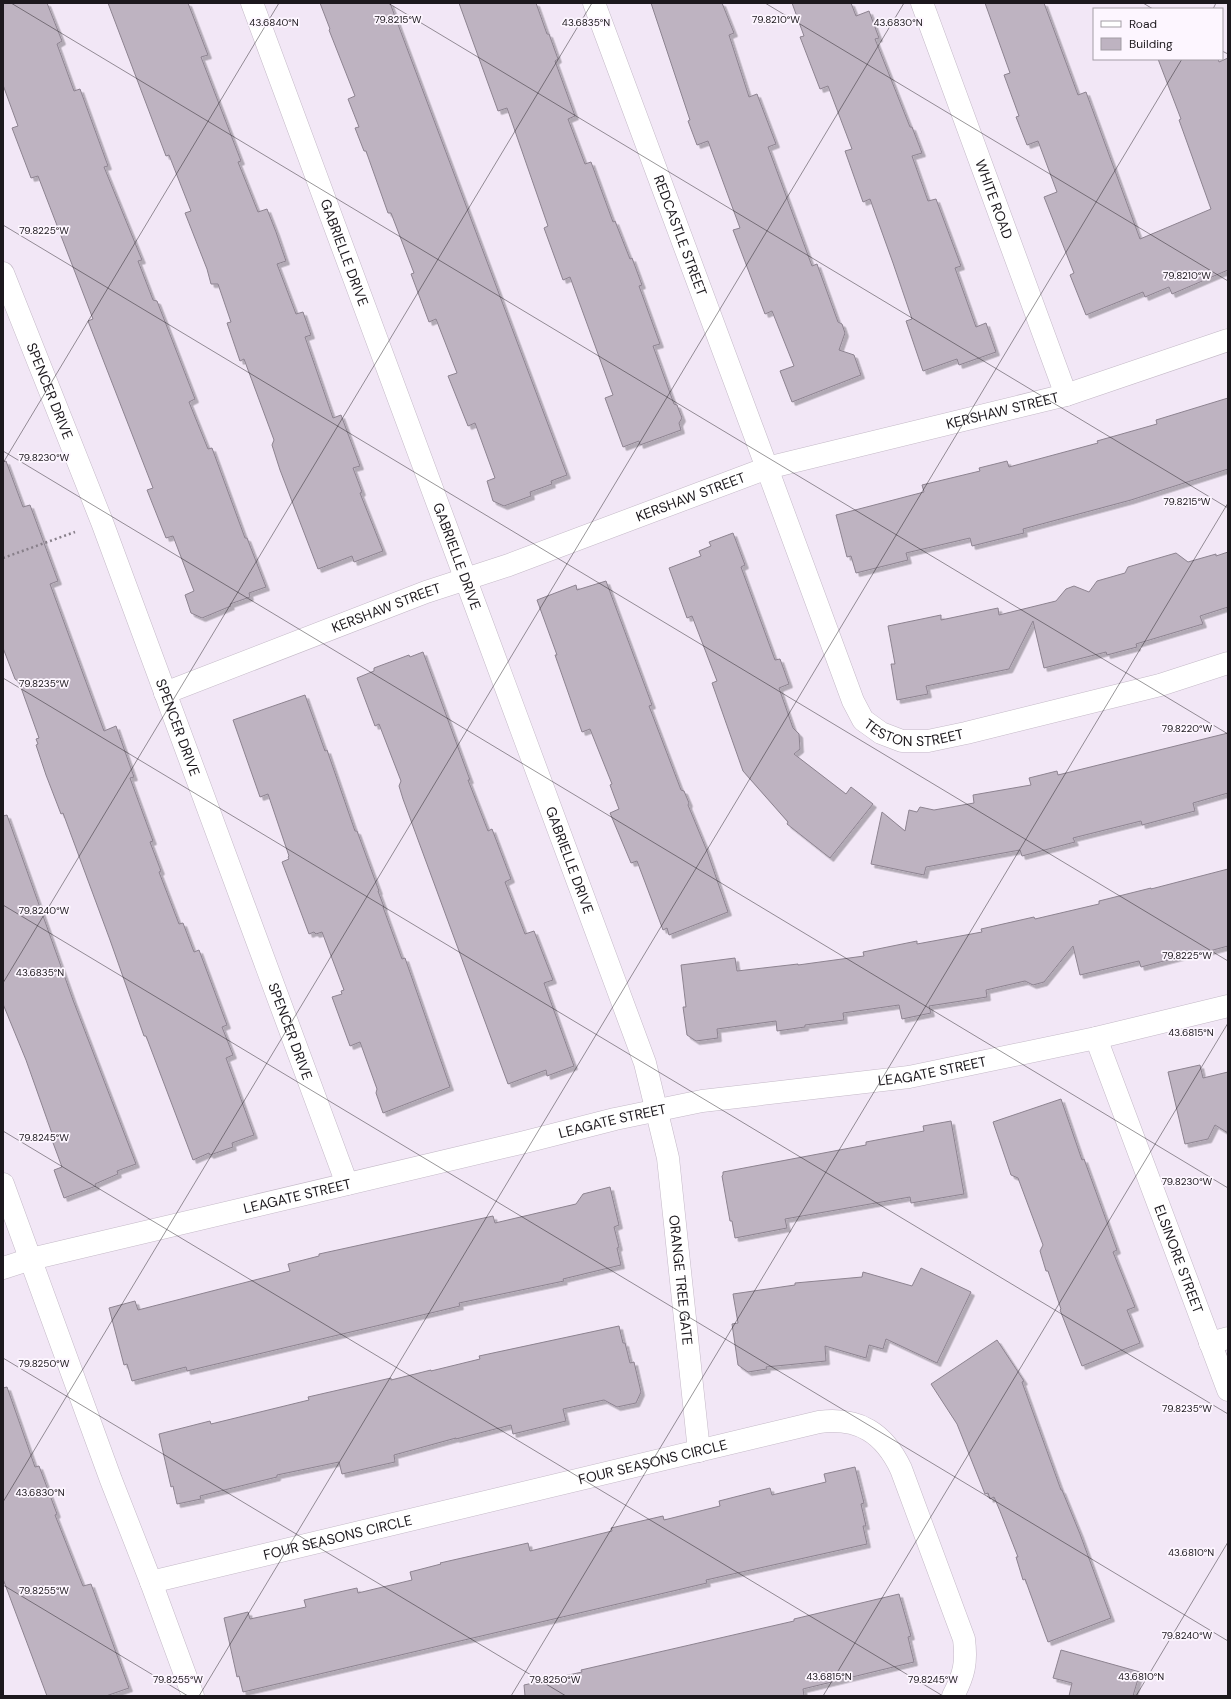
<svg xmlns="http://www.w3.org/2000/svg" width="1231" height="1699" font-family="'DM Sans',sans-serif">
  <defs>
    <filter id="shadow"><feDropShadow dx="3.5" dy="3.5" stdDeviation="0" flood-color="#0004"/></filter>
  </defs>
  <rect width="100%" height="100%" fill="#f2e7f6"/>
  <g fill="#beb3c1" stroke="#8d8390" filter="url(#shadow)">
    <polygon points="3,3 47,3 62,41 57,44 74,91 80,89 108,166 104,167 142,260 138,261 153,300 157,301 195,399 189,402 208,449 212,448 245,538 247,538 266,587 249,593 250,597 230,604 231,606 202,618 191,613 185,595 194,591 173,536 166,538 147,490 153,488 88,321 93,319 38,176 31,178 12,128 18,126 3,85"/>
    <polygon points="108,3 188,3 208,55 201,57 241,161 238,162 258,212 267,209 276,232 286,261 277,264 296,314 303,312 311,335 305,337 333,418 341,415 360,466 353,468 362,492 360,493 383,551 354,562 352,556 318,569 280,470 272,445 274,440 244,359 240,361 227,323 231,322 218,284 211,284 207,269 185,213 191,211 169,155 166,156"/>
    <polygon points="320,3 390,3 567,475 551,481 552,484 530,492 531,496 504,506 493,501 487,481 495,478 475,423 468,426 448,376 457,373 436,319 429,322 411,274 414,273 391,213 388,213 366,151 364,151 355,128 359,127 348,99 355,96 329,30 330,29"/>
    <polygon points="459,3 536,3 547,34 549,34 558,59 555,61 575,116 568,119 585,164 591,162 613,222 615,221 630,259 632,258 642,285 639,286 660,344 653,346 674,404 677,405 682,418 679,423 681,430 640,445 639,441 623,447 605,398 613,395 570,277 563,280 544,228 548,226 507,108 498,111"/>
    <polygon points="651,3 722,3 734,33 729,35 749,97 757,94 776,144 768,147 812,266 817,264 838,322 842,324 845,333 839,350 854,355 861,375 792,402 780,371 794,366 772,311 765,314 733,230 740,228 708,141 697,145 688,121 690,120"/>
    <polygon points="792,3 851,3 856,16 869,11 879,38 875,39 910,127 912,127 922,153 912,156 928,201 936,199 961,266 955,268 976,327 986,323 996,352 959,365 957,359 923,371 906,321 912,319 893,263 870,199 863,202 845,151 852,149 828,86 820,89 800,37 804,36"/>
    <polygon points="985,3 1044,3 1078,95 1086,92 1140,239 1211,209 1179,120 1181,119 1158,59 1218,59 1219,62 1228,58 1228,270 1172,294 1169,287 1145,297 1143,292 1086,315 1070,275 1074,273 1044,197 1057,192 1038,141 1027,145 1016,117 1019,116 1004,75 1010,73"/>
    <polygon points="1228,398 1228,469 1131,500 1023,529 1024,533 972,546 970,538 906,553 908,560 856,573 851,556 847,557 836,515 924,492 922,485 980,471 979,468 1007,461 1009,467 1098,443 1097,441 1157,424 1156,420"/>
    <polygon points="6,461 23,507 30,505 58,581 50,584 104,731 116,726 134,777 130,778 153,841 150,842 161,871 159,872 179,924 183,923 194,952 199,950 227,1025 222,1027 233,1055 226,1058 254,1135 232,1143 233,1147 210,1155 209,1153 193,1160 146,1036 144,1036 110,940 63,813 61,814 46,775 36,745 38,744 36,739 39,738 19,682 15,679 3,648 3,462"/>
    <polygon points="733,533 745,565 741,567 775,660 780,659 789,684 779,688 793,728 799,734 800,749 794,754 846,794 851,787 873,804 830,858 787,824 788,822 743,771 712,683 717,681 692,616 687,618 669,568 701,556 699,551 711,546 709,542"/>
    <polygon points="1228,552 1228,607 1200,616 1203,624 1136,644 1137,647 1107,655 1106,652 1044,668 1033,621 1009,669 926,686 928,694 897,700 891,664 895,664 888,626 941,615 941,620 998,608 999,615 1056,601 1066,589 1074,586 1089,592 1097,581 1125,573 1128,567 1176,553 1188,562 1216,554 1216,556"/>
    <polygon points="606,581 652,705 649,706 681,790 684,791 689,803 688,805 707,851 728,912 669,935 667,928 663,930 637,861 631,863 610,813 619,809 610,785 612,784 590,729 582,732 555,655 557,655 537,600 576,585 577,590"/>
    <polygon points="423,652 470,780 468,780 488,831 492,829 511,879 505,882 525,934 534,931 553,980 544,983 574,1066 547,1076 546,1070 508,1084 403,799 399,786 401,781 379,724 375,726 357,678 374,671 374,668 409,655 410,657"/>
    <polygon points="305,695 325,751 327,750 355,831 357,831 379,891 378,891 384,907 383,907 402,959 405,958 450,1087 383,1113 376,1093 377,1089 360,1042 350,1046 332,997 342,994 341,991 344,990 322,932 316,934 314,932 309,934 282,862 289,859 288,857 289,856 268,794 260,797 233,720"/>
    <polygon points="1228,733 1228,793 1193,803 1195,811 1142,825 1141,821 1073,838 1075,842 1022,856 1020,850 926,867 924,875 871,864 882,812 905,831 909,810 917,812 920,807 934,810 974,803 973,795 1031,785 1029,778 1057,771 1058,775"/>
    <polygon points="7,815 73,1000 136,1164 117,1171 118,1174 95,1184 96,1186 64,1198 54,1170 62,1167 52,1140 54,1139 26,1060 3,1004 3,816"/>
    <polygon points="1228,869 1228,946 1202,953 1202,951 1141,967 1139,961 1080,975 1073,946 1044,982 1033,985 1025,981 986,990 987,997 929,1006 931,1013 902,1019 899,1005 843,1013 844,1020 805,1025 805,1027 777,1031 776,1021 717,1029 718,1038 696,1041 687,1035 683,1007 686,1007 681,965 735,958 737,971 798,964 798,965 864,956 863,952 917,941 917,944 982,932 981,929 1034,917 1035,919 1099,904 1099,901 1151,888 1151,889"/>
    <polygon points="1200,1065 1203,1078 1228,1072 1228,1133 1215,1125 1208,1139 1185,1144 1168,1072"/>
    <polygon points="1061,1099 1082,1160 1084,1159 1117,1250 1113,1252 1135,1307 1127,1310 1140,1343 1082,1366 1060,1310 1061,1309 1048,1271 1046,1271 1040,1251 1043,1245 1018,1178 1011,1175 993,1122"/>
    <polygon points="951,1121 964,1194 911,1203 910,1197 785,1219 787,1228 735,1238 732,1221 730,1221 722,1176 723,1175 723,1172 866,1145 866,1142 924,1131 923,1126"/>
    <polygon points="610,1187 619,1225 614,1227 619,1247 617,1248 621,1265 563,1279 564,1281 459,1303 460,1306 187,1371 186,1367 132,1381 127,1364 124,1365 109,1308 135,1301 138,1310 290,1271 288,1264 319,1256 319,1254 493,1216 495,1223 576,1204 583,1194"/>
    <polygon points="921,1268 971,1292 937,1363 886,1339 883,1349 869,1345 866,1358 825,1346 826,1361 766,1367 767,1369 748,1372 738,1365 732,1324 738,1323 733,1294 795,1285 795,1283 862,1277 863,1272 912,1286"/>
    <polygon points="619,1326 623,1343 625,1343 630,1363 634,1362 641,1392 636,1403 617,1407 604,1400 563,1409 566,1421 513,1434 511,1425 456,1439 456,1438 394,1455 395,1462 342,1474 339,1462 277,1475 277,1477 200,1496 201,1499 177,1504 173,1486 171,1487 159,1434 210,1421 211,1424 309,1400 308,1397 391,1378 391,1380 431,1370 431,1371 480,1359 479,1356"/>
    <polygon points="997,1340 1024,1381 1022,1382 1061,1490 1062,1490 1080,1534 1111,1618 1048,1642 1025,1579 1023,1580 1016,1557 1018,1557 1000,1511 994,1497 990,1499 988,1493 985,1494 957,1424 931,1384"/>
    <polygon points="7,1387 35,1467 39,1466 57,1514 55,1515 83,1586 91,1584 129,1688 106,1696 47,1696 3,1579 3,1388"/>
    <polygon points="855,1467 864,1503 861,1504 866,1526 863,1526 867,1544 706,1580 707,1583 243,1692 239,1676 237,1677 224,1618 248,1612 250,1619 306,1607 304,1600 357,1588 358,1593 412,1580 410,1572 441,1564 440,1563 528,1543 530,1551 612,1531 611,1528 663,1516 664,1520 720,1506 719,1501 770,1488 772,1495 826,1482 824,1474"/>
    <polygon points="899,1594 911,1636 908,1637 914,1662 803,1689 804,1696 525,1696 524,1685 582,1672 581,1670 794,1621 794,1619"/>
    <polygon points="1061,1650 1140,1672 1133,1696 1069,1696 1072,1683 1053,1678"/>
  </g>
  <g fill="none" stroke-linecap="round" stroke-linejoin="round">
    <g stroke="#c4b9c7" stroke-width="23">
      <g id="minor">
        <path id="s1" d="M252,3L645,1063L668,1158L699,1451"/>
        <path id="s2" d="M594,3L767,468L853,701L863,720L881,733L902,741H928L966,733L1160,685L1228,663"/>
        <path id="s3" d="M922,3L1066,395"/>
        <path id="s4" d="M3,273L102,522L347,1184"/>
        <path id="s5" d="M165,693L426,592L509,565L767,468L1066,395L1228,340"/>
        <path id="s6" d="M1096,1038L1228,1390"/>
        <polyline points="3,1184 111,1480 151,1582 193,1696"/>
        <path id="s7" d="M3,1268L31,1259L525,1142L615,1119L702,1101L909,1077L1096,1038L1228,1006"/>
        <polyline points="1210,1343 1228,1338"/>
        <path id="s8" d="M151,1582L819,1422C859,1417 884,1433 901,1469L964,1639C967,1663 964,1675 953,1696"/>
      </g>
    </g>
    <polyline stroke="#877f89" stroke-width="2.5" stroke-dasharray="2 3" stroke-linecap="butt" points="3,558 75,532"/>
    <use href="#minor" stroke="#fff" stroke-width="22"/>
  </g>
  <path fill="none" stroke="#1c181d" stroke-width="1" stroke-opacity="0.45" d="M11,3L1228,734M388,3L1228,508M765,3L1228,281M1143,3L1153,9M1213,9L1216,3M1222,51L1228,54M3,225L1228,961M3,451L1228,1188M3,463L279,3M3,678L1228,1414M3,905L1228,1641M3,983L592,3M3,1131L943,1696M3,1358L566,1696M3,1502L904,3M3,1585L188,1696M199,1696L1182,59M511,1696L1228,503M823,1696L1228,1023M1136,1696L1228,1542"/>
  <g text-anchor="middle" stroke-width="3.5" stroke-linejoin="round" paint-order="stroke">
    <g font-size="14" fill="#1c181d" stroke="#fdf6ff">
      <text dy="5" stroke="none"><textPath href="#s3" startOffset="209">WHITE ROAD</textPath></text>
      <text dy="5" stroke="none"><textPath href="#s2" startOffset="248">REDCASTLE STREET</textPath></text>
      <text dy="5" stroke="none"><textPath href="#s1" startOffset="266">GABRIELLE DRIVE</textPath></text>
      <text dy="5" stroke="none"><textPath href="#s4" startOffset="127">SPENCER DRIVE</textPath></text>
      <text dy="5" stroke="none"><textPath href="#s5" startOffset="885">KERSHAW STREET</textPath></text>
      <text dy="5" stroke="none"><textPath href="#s5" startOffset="561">KERSHAW STREET</textPath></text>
      <text dy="5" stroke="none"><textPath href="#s1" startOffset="590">GABRIELLE DRIVE</textPath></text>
      <text dy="5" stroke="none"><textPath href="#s5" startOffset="237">KERSHAW STREET</textPath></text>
      <text dy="5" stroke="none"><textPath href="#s2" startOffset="821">TESTON STREET</textPath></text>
      <text dy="5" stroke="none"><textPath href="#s4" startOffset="487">SPENCER DRIVE</textPath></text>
      <text dy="5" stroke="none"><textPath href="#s1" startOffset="914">GABRIELLE DRIVE</textPath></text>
      <text dy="5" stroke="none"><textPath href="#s4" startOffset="811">SPENCER DRIVE</textPath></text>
      <text dy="5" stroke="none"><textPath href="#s7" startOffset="951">LEAGATE STREET</textPath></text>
      <text dy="5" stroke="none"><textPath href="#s7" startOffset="627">LEAGATE STREET</textPath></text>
      <text dy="5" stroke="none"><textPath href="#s7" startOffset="303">LEAGATE STREET</textPath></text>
      <text dy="5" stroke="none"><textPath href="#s6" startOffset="236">ELSINORE STREET</textPath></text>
      <text dy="5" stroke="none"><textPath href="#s1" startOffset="1351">ORANGE TREE GATE</textPath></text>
      <text dy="5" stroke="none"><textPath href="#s8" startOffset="516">FOUR SEASONS CIRCLE</textPath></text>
      <text dy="5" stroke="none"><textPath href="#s8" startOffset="192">FOUR SEASONS CIRCLE</textPath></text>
    </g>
  </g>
  <g font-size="10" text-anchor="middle" fill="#1c181d" stroke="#fdf6ff" stroke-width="3.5" stroke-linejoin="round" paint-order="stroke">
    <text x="398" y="23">79.8215°W</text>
    <text x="776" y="23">79.8210°W</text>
    <text x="274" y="26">43.6840°N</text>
    <text x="586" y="26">43.6835°N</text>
    <text x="898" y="26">43.6830°N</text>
    <text x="44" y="234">79.8225°W</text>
    <text x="1187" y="279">79.8210°W</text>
    <text x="44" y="461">79.8230°W</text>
    <text x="1187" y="505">79.8215°W</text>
    <text x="44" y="687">79.8235°W</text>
    <text x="1187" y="732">79.8220°W</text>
    <text x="44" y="914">79.8240°W</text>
    <text x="1187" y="959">79.8225°W</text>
    <text x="40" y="976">43.6835°N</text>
    <text x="1191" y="1036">43.6815°N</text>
    <text x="44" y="1141">79.8245°W</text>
    <text x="1187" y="1185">79.8230°W</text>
    <text x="44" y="1367">79.8250°W</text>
    <text x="1187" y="1412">79.8235°W</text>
    <text x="40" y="1496">43.6830°N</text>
    <text x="1191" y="1556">43.6810°N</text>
    <text x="44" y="1594">79.8255°W</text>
    <text x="1187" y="1639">79.8240°W</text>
    <text x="829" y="1680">43.6815°N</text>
    <text x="1141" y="1680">43.6810°N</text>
    <text x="178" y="1683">79.8255°W</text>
    <text x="555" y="1683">79.8250°W</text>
    <text x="933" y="1683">79.8245°W</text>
  </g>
  <rect width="1231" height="1699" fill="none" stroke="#1c181d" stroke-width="8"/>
  <rect x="1093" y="8" width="130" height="52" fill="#fdf6ff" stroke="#a39da5"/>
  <rect x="1101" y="21" width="20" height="6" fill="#ffffff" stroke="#a39da5"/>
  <text x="1129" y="28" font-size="12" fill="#1c181d">Road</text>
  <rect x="1101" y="38" width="20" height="12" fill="#beb3c1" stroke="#a39da5"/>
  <text x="1129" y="48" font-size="12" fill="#1c181d">Building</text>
</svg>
